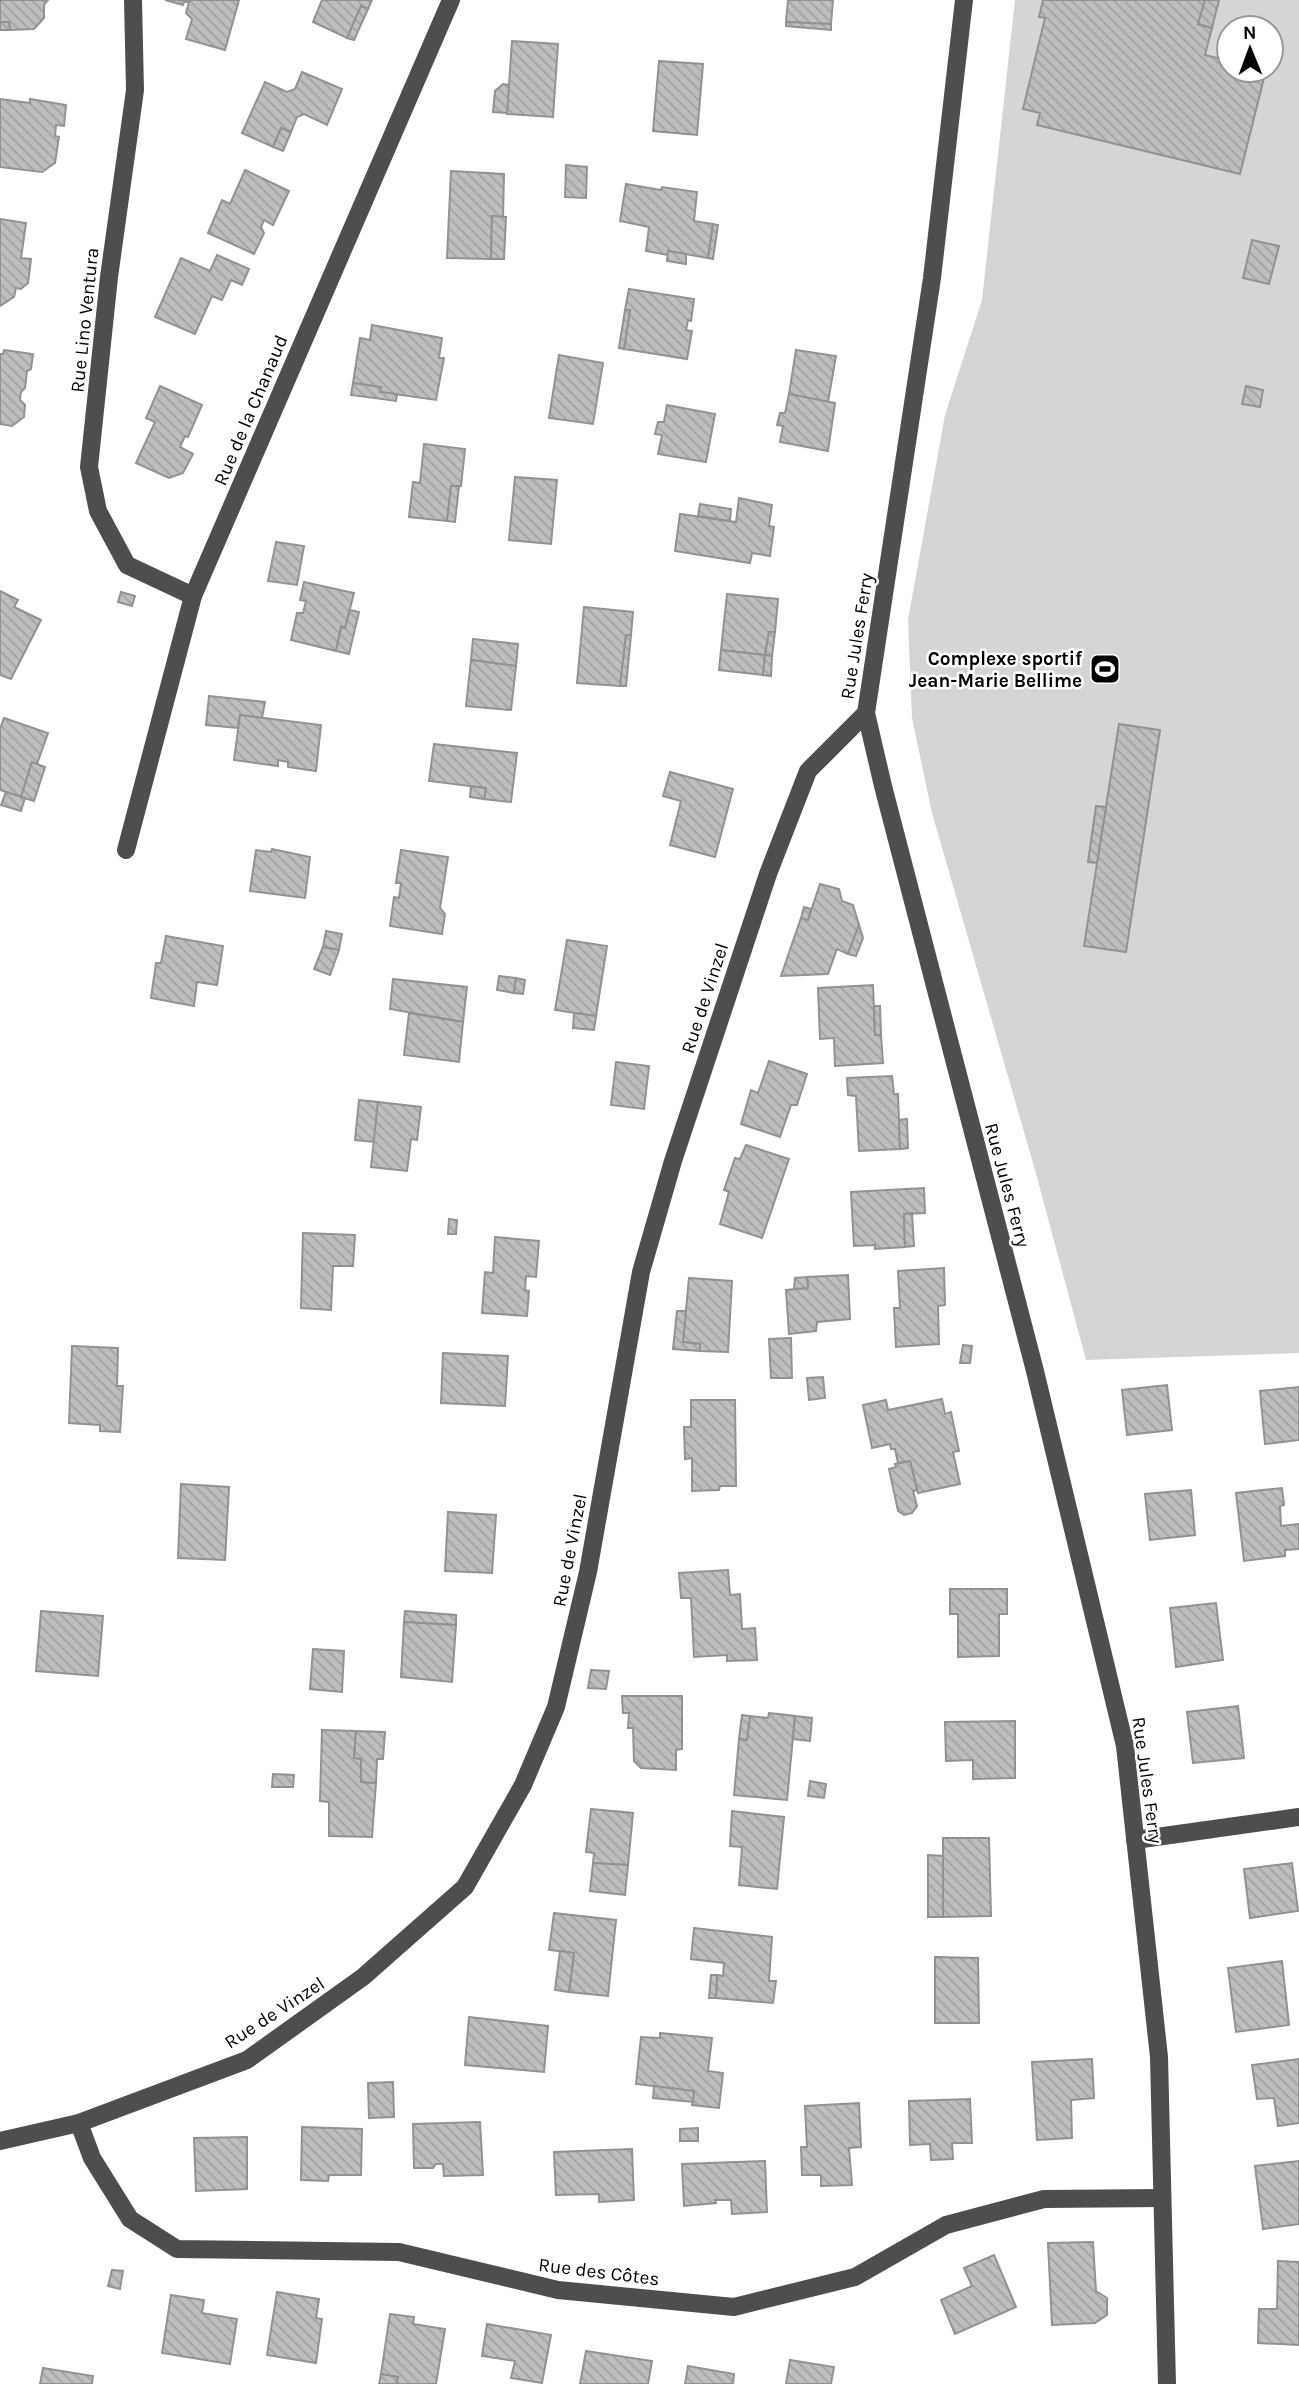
<svg xmlns="http://www.w3.org/2000/svg" width="1299" height="2384" font-family="Karla,sans-serif">
  <defs>
    <pattern id="building-back-hatch" width="6" height="6" patternUnits="userSpaceOnUse" patternTransform="scale(1.75)"><rect width="6" height="6" fill="#bebebe"/><path d="M-1 5l2 2M0 0l6 6M5-1l2 2" fill="none" stroke="#a2a2a2"/></pattern>
  </defs>
  <rect width="100%" height="100%" fill="#fff"/>
  <path fill="#d5d5d5" fill-rule="evenodd" d="M1015,0H1299V1353L1086,1360L1035,1170L932,813L912,718L908,620L945,415L982,300ZM1229,28H1271V70H1229Z"/>
  <g fill="url(#building-back-hatch)" stroke="#929292" stroke-width="2">
    <polygon points="0,0 48,0 44,5 44,18 34,29 10,30 9,22 0,22"/>
    <polygon points="165,0 239,0 225,50 186,39 192,19 186,13 189,2 184,2 183,5"/>
    <polygon points="322,0 372,0 368,9 361,6 347,38 313,22"/>
    <polygon points="788,0 833,0 831,24 786,22"/>
    <polygon points="1043,0 1205,0 1198,24 1212,28 1205,55 1229,61 1229,70 1266,70 1240,174 1037,125 1040,113 1023,109 1045,18 1039,17"/>
    <polygon points="1205,0 1219,0 1212,28 1198,24"/>
    <polygon points="361,6 368,9 354,40 347,38"/>
    <polygon points="0,22 9,22 10,30 0,30"/>
    <polygon points="786,22 831,24 831,30 786,26"/>
    <polygon points="512,41 558,44 553,117 507,114"/>
    <polygon points="659,61 703,64 697,135 653,131"/>
    <polygon points="302,72 342,89 327,125 304,114 297,117 291,132 281,128 273,147 242,133 265,82 287,92 295,89"/>
    <polygon points="503,84 509,85 507,113 493,112 495,91"/>
    <polygon points="0,99 30,103 30,99 66,105 64,126 56,125 55,136 59,137 55,163 42,172 0,167"/>
    <polygon points="281,128 291,132 283,151 273,147"/>
    <polygon points="566,165 587,167 586,198 565,197"/>
    <polygon points="245,170 289,191 273,225 264,220 261,227 264,233 254,254 208,233 222,200 230,204"/>
    <polygon points="451,171 504,174 503,217 492,216 491,259 447,258"/>
    <polygon points="626,184 661,190 662,187 697,192 694,221 713,224 708,258 668,251 668,255 646,251 649,227 620,221"/>
    <polygon points="492,216 506,217 504,259 491,259"/>
    <polygon points="0,219 26,223 21,258 31,259 28,283 21,289 16,288 14,297 0,306"/>
    <polygon points="713,224 718,225 713,259 708,258"/>
    <polygon points="1252,240 1279,246 1269,284 1243,278"/>
    <polygon points="668,251 686,254 686,264 667,261"/>
    <polygon points="217,255 249,269 242,285 231,280 222,300 212,296 195,334 155,317 181,258 210,271"/>
    <polygon points="629,289 694,299 691,321 688,320 686,330 692,331 687,359 624,349 630,310 625,310"/>
    <polygon points="625,310 630,310 624,349 619,348"/>
    <polygon points="372,325 442,338 439,358 444,358 436,400 380,392 381,387 353,383 360,338 370,340"/>
    <polygon points="4,350 33,354 31,369 27,371 25,388 21,392 20,400 25,405 24,417 12,426 0,424 0,354 3,354"/>
    <polygon points="796,350 836,356 828,402 789,394"/>
    <polygon points="559,355 603,363 593,424 549,418"/>
    <polygon points="353,383 381,387 380,392 397,394 396,401 351,395"/>
    <polygon points="160,386 202,405 188,437 185,436 180,447 193,454 183,473 169,478 136,463 155,422 146,418"/>
    <polygon points="1246,386 1263,390 1260,407 1242,404"/>
    <polygon points="789,394 835,403 828,451 780,442 783,426 777,425 780,413 785,413"/>
    <polygon points="667,405 715,414 706,462 658,454 662,435 655,434 658,422 664,422"/>
    <polygon points="424,444 465,449 461,486 451,486 447,521 409,517 413,482 420,483"/>
    <polygon points="515,477 557,480 551,544 509,540"/>
    <polygon points="451,486 459,486 455,522 447,521"/>
    <polygon points="739,498 772,505 769,526 774,527 770,556 752,553 750,563 675,551 680,514 736,522"/>
    <polygon points="700,504 731,509 730,521 698,516"/>
    <polygon points="276,542 304,546 297,585 268,581"/>
    <polygon points="304,582 354,593 345,628 341,627 336,651 291,640 297,613 303,613 306,601 300,600"/>
    <polygon points="0,591 18,600 14,607 41,620 11,679 0,675"/>
    <polygon points="121,592 135,596 132,606 118,602"/>
    <polygon points="727,594 778,599 775,632 769,632 765,655 721,650"/>
    <polygon points="584,607 633,612 631,635 626,635 620,686 577,683"/>
    <polygon points="350,610 359,612 349,654 336,651 341,627 345,628"/>
    <polygon points="769,632 775,632 772,656 765,655"/>
    <polygon points="626,635 631,635 626,686 620,686"/>
    <polygon points="473,639 518,644 516,666 471,660"/>
    <polygon points="721,650 765,655 763,675 719,670"/>
    <polygon points="765,655 772,656 771,676 763,675"/>
    <polygon points="471,660 516,666 511,710 466,706"/>
    <polygon points="209,696 265,702 262,718 240,715 238,728 206,725"/>
    <polygon points="240,715 321,725 316,771 288,767 288,762 278,760 278,766 234,760"/>
    <polygon points="4,718 48,733 37,764 32,762 21,797 0,790 0,729"/>
    <polygon points="1119,724 1160,730 1126,952 1084,946"/>
    <polygon points="434,744 517,753 511,802 484,799 486,788 429,781"/>
    <polygon points="32,762 45,767 34,801 21,797"/>
    <polygon points="670,772 733,789 715,857 670,845 681,801 663,796"/>
    <polygon points="471,786 486,788 484,799 470,797"/>
    <polygon points="6,792 25,798 21,811 1,805"/>
    <polygon points="1096,806 1106,807 1097,863 1088,862"/>
    <polygon points="272,849 310,857 305,898 250,891 256,850 271,852"/>
    <polygon points="401,850 448,857 440,908 445,914 442,934 390,926 394,897 399,898 401,883 396,883"/>
    <polygon points="820,884 839,889 842,901 853,905 859,925 848,954 837,949 828,974 781,976 801,918 808,920"/>
    <polygon points="804,907 811,909 808,920 801,918"/>
    <polygon points="859,925 863,938 856,956 848,954"/>
    <polygon points="326,931 342,934 339,950 323,947"/>
    <polygon points="166,936 223,946 217,985 197,982 194,1006 151,998 156,963 161,963"/>
    <polygon points="567,940 607,946 596,1016 555,1010"/>
    <polygon points="323,947 339,950 330,975 314,969"/>
    <polygon points="499,976 516,978 514,993 497,990"/>
    <polygon points="516,978 525,980 523,994 514,993"/>
    <polygon points="393,979 467,987 463,1022 390,1009"/>
    <polygon points="873,985 875,1035 881,1035 883,1063 835,1066 834,1038 820,1039 818,988"/>
    <polygon points="874,1006 880,1006 881,1035 875,1035"/>
    <polygon points="409,1013 463,1022 459,1062 404,1055"/>
    <polygon points="574,1013 596,1016 594,1030 573,1028"/>
    <polygon points="769,1061 807,1074 797,1105 791,1105 780,1137 741,1124 751,1090 758,1093"/>
    <polygon points="616,1062 649,1066 644,1109 611,1105"/>
    <polygon points="892,1076 894,1094 898,1094 900,1149 859,1151 856,1096 848,1095 847,1078"/>
    <polygon points="359,1100 378,1102 374,1142 355,1140"/>
    <polygon points="378,1102 421,1107 417,1140 411,1139 407,1171 371,1167"/>
    <polygon points="907,1119 908,1148 900,1149 899,1120"/>
    <polygon points="746,1145 789,1159 762,1238 720,1224 729,1192 724,1190 735,1158 740,1159"/>
    <polygon points="924,1188 925,1213 904,1214 905,1247 875,1249 875,1245 854,1246 851,1192"/>
    <polygon points="912,1213 914,1246 905,1247 904,1214"/>
    <polygon points="449,1219 457,1220 456,1234 448,1234"/>
    <polygon points="303,1233 355,1235 353,1266 333,1266 331,1310 301,1308"/>
    <polygon points="495,1237 539,1241 536,1277 526,1276 525,1290 529,1291 527,1316 482,1313 485,1272 493,1273"/>
    <polygon points="944,1268 945,1305 938,1306 939,1344 896,1347 894,1308 900,1308 898,1271"/>
    <polygon points="848,1275 850,1319 817,1322 816,1331 789,1334 786,1290 808,1288 807,1277"/>
    <polygon points="807,1277 808,1288 794,1289 795,1278"/>
    <polygon points="689,1278 732,1281 728,1352 700,1351 700,1344 683,1342"/>
    <polygon points="677,1311 686,1311 683,1342 700,1344 700,1351 673,1349"/>
    <polygon points="791,1338 792,1378 771,1378 769,1339"/>
    <polygon points="963,1345 972,1346 970,1363 960,1363"/>
    <polygon points="72,1346 118,1348 117,1386 123,1386 120,1432 100,1431 100,1425 69,1423"/>
    <polygon points="443,1353 508,1356 505,1406 441,1403"/>
    <polygon points="823,1377 825,1398 809,1400 807,1378"/>
    <polygon points="1167,1385 1172,1430 1127,1435 1122,1390"/>
    <polygon points="1299,1387 1299,1440 1265,1444 1260,1391"/>
    <polygon points="942,1399 945,1414 951,1412 959,1451 953,1452 960,1484 918,1493 910,1461 898,1463 895,1449 891,1449 890,1444 872,1448 863,1405 886,1400 888,1410"/>
    <polygon points="691,1400 735,1400 736,1486 720,1486 719,1490 692,1491 692,1458 685,1459 684,1427 691,1427"/>
    <polygon points="910,1461 917,1490 913,1491 917,1506 912,1513 904,1515 898,1511 889,1469 896,1467 895,1464"/>
    <polygon points="181,1484 229,1487 225,1560 178,1558"/>
    <polygon points="1282,1488 1284,1505 1280,1506 1281,1526 1299,1524 1299,1549 1285,1550 1285,1556 1244,1561 1236,1493"/>
    <polygon points="1191,1490 1195,1535 1150,1540 1145,1494"/>
    <polygon points="448,1512 496,1515 492,1573 445,1571"/>
    <polygon points="728,1570 730,1595 740,1594 742,1629 755,1628 757,1660 727,1661 727,1655 694,1657 691,1598 681,1598 679,1573"/>
    <polygon points="950,1589 1007,1589 1007,1614 999,1614 999,1656 958,1657 958,1614 950,1614"/>
    <polygon points="1216,1603 1223,1660 1176,1667 1170,1608"/>
    <polygon points="41,1611 103,1616 98,1676 36,1671"/>
    <polygon points="405,1611 456,1615 456,1625 404,1622"/>
    <polygon points="404,1622 456,1625 452,1682 401,1677"/>
    <polygon points="313,1649 344,1651 342,1692 310,1689"/>
    <polygon points="591,1670 609,1671 606,1689 588,1688"/>
    <polygon points="622,1696 682,1696 682,1749 676,1750 676,1770 641,1768 634,1761 633,1728 628,1728 629,1713 623,1713"/>
    <polygon points="1238,1706 1244,1758 1193,1763 1187,1712"/>
    <polygon points="769,1713 795,1716 787,1800 734,1795 739,1739 747,1740 750,1716 768,1718"/>
    <polygon points="742,1715 750,1716 747,1740 739,1739"/>
    <polygon points="795,1716 812,1718 810,1741 793,1739"/>
    <polygon points="1015,1721 1015,1778 973,1779 973,1760 946,1761 945,1722"/>
    <polygon points="322,1730 356,1731 354,1758 361,1759 361,1782 376,1783 372,1837 329,1836 329,1802 320,1801"/>
    <polygon points="356,1731 385,1732 383,1759 377,1759 376,1783 361,1782 361,1759 354,1758"/>
    <polygon points="273,1774 294,1775 293,1787 272,1787"/>
    <polygon points="810,1781 826,1784 824,1798 808,1796"/>
    <polygon points="591,1809 633,1813 628,1865 593,1863 594,1853 586,1852"/>
    <polygon points="732,1811 784,1817 777,1889 739,1885 742,1847 730,1846"/>
    <polygon points="943,1838 989,1838 991,1916 943,1917"/>
    <polygon points="928,1855 943,1856 943,1917 928,1917"/>
    <polygon points="593,1863 628,1865 625,1895 590,1891"/>
    <polygon points="1292,1863 1298,1911 1250,1918 1244,1869"/>
    <polygon points="554,1913 616,1920 608,1996 569,1992 574,1953 549,1950"/>
    <polygon points="694,1928 772,1937 769,1981 776,1981 773,2003 716,1998 717,1975 723,1976 724,1963 691,1959"/>
    <polygon points="560,1951 574,1953 569,1992 555,1990"/>
    <polygon points="935,1957 978,1958 979,2023 935,2023"/>
    <polygon points="1282,1961 1289,2025 1236,2032 1228,1968"/>
    <polygon points="711,1975 717,1975 716,1998 709,1998"/>
    <polygon points="469,2017 548,2026 544,2072 465,2065"/>
    <polygon points="660,2033 712,2038 708,2071 723,2073 719,2108 692,2105 694,2091 636,2084 641,2037 660,2038"/>
    <polygon points="1092,2059 1094,2098 1071,2100 1072,2138 1037,2140 1032,2062"/>
    <polygon points="1299,2059 1299,2123 1278,2126 1274,2098 1257,2099 1252,2065"/>
    <polygon points="393,2082 394,2117 369,2118 368,2083"/>
    <polygon points="654,2086 694,2091 693,2102 653,2098"/>
    <polygon points="970,2099 972,2143 952,2143 953,2159 931,2160 930,2144 910,2145 909,2101"/>
    <polygon points="859,2103 861,2147 849,2148 852,2185 821,2186 821,2175 802,2175 801,2147 807,2147 805,2106"/>
    <polygon points="480,2122 483,2175 444,2176 443,2164 436,2164 433,2168 414,2168 413,2124"/>
    <polygon points="302,2127 362,2129 361,2175 329,2175 328,2181 301,2180"/>
    <polygon points="698,2128 698,2141 680,2141 680,2129"/>
    <polygon points="247,2137 247,2189 196,2191 194,2138"/>
    <polygon points="632,2149 634,2200 599,2202 599,2194 556,2195 554,2152"/>
    <polygon points="765,2161 767,2212 732,2214 731,2200 715,2200 716,2203 684,2206 682,2164"/>
    <polygon points="1299,2161 1299,2224 1263,2229 1255,2166"/>
    <polygon points="1093,2242 1096,2291 1107,2298 1107,2315 1095,2323 1052,2325 1048,2243"/>
    <polygon points="994,2255 1016,2307 955,2334 941,2300 972,2286 964,2268"/>
    <polygon points="1278,2261 1299,2262 1299,2345 1258,2343 1259,2309 1277,2309"/>
    <polygon points="112,2270 123,2271 120,2289 108,2286"/>
    <polygon points="277,2292 319,2299 316,2318 322,2319 316,2363 267,2355"/>
    <polygon points="171,2295 204,2300 202,2313 237,2319 230,2364 162,2353"/>
    <polygon points="390,2314 414,2317 413,2324 445,2329 436,2384 396,2384 398,2377 381,2374"/>
    <polygon points="487,2324 551,2335 542,2383 511,2378 515,2361 482,2356"/>
    <polygon points="586,2351 652,2361 648,2384 580,2384"/>
    <polygon points="790,2360 834,2367 831,2384 786,2384"/>
    <polygon points="688,2366 734,2374 733,2384 685,2384"/>
    <polygon points="43,2368 93,2376 92,2384 40,2384"/>
    <polygon points="381,2374 398,2377 396,2384 379,2384"/>
  </g>
  <g fill="none" stroke-linecap="round" stroke-linejoin="round">
    <g stroke="#4e4e4e" stroke-width="18">
      <polyline points="133,0 135,90 109,277 89,467 98,511 127,565 193,596"/>
      <polyline points="964,0 932,278 866,713 883,786 1035,1371 1125,1746 1159,2057 1167,2384"/>
      <polyline points="126,850 193,596 451,0"/>
      <polyline points="1135,1840 1299,1817"/>
      <polyline points="79,2123 92,2158 130,2219 177,2249 399,2252 558,2290 734,2307 855,2277 946,2225 1044,2199 1162,2198"/>
      <polyline points="0,2141 79,2123 247,2060 363,1977 465,1887 523,1785 556,1707 588,1572 641,1272 673,1161 768,874 808,771 866,713"/>
    </g>
  </g>
  <defs>
    <g id="stadium-square" transform="scale(1.575)"><rect x="-9" y="-9" width="18" height="18" rx="4" fill="#000" stroke="#fff"/><path d="M0-5a6.5 5 0 1 0 0 10a6.5 5 0 1 0 0-10ZM-3.5-1.8h7v3.6h-7Z" fill="#fff"/></g>
  </defs>
  <g fill-rule="evenodd">
    <use href="#stadium-square" x="1105" y="669"/>
  </g>
  <g text-anchor="middle" stroke-width="5" stroke-linejoin="round" paint-order="stroke">
    <g font-size="19" fill="#000" stroke="#fff">
      <text transform="translate(84 320) rotate(-84)" y="7">Rue Lino Ventura</text>
      <text transform="translate(250 410) rotate(-67)" y="7">Rue de la Chanaud</text>
      <text transform="translate(856 636) rotate(-81)" y="7">Rue Jules Ferry</text>
      <text transform="translate(704 998) rotate(-72)" y="7">Rue de Vinzel</text>
      <text transform="translate(1008 1185) rotate(75)" y="7">Rue Jules Ferry</text>
      <text transform="translate(569 1550) rotate(-79)" y="7">Rue de Vinzel</text>
      <text transform="translate(1148 1780) rotate(82)" y="7">Rue Jules Ferry</text>
      <text transform="translate(274 2012) rotate(-33)" y="7">Rue de Vinzel</text>
      <text transform="translate(599 2271) rotate(7)" y="7">Rue des Côtes</text>
    </g>
    <g font-size="19" font-weight="bold" fill="#000" stroke="#fff" text-anchor="end">
      <text x="1082" y="665">Complexe sportif<tspan x="1082" dy="22">Jean-Marie Bellime</tspan></text>
    </g>
  </g>
  <g transform="translate(1250 49) rotate(359)"><circle r="33" fill="#ffffff" stroke="#999999" stroke-width="2"/>
  <path d="M0-5L12 26L0 18L-12 26Z" fill="#000000"/>
  <text y="-10" font-size="19" font-weight="bold" text-anchor="middle" fill="#000000">N</text>
  </g>
</svg>
